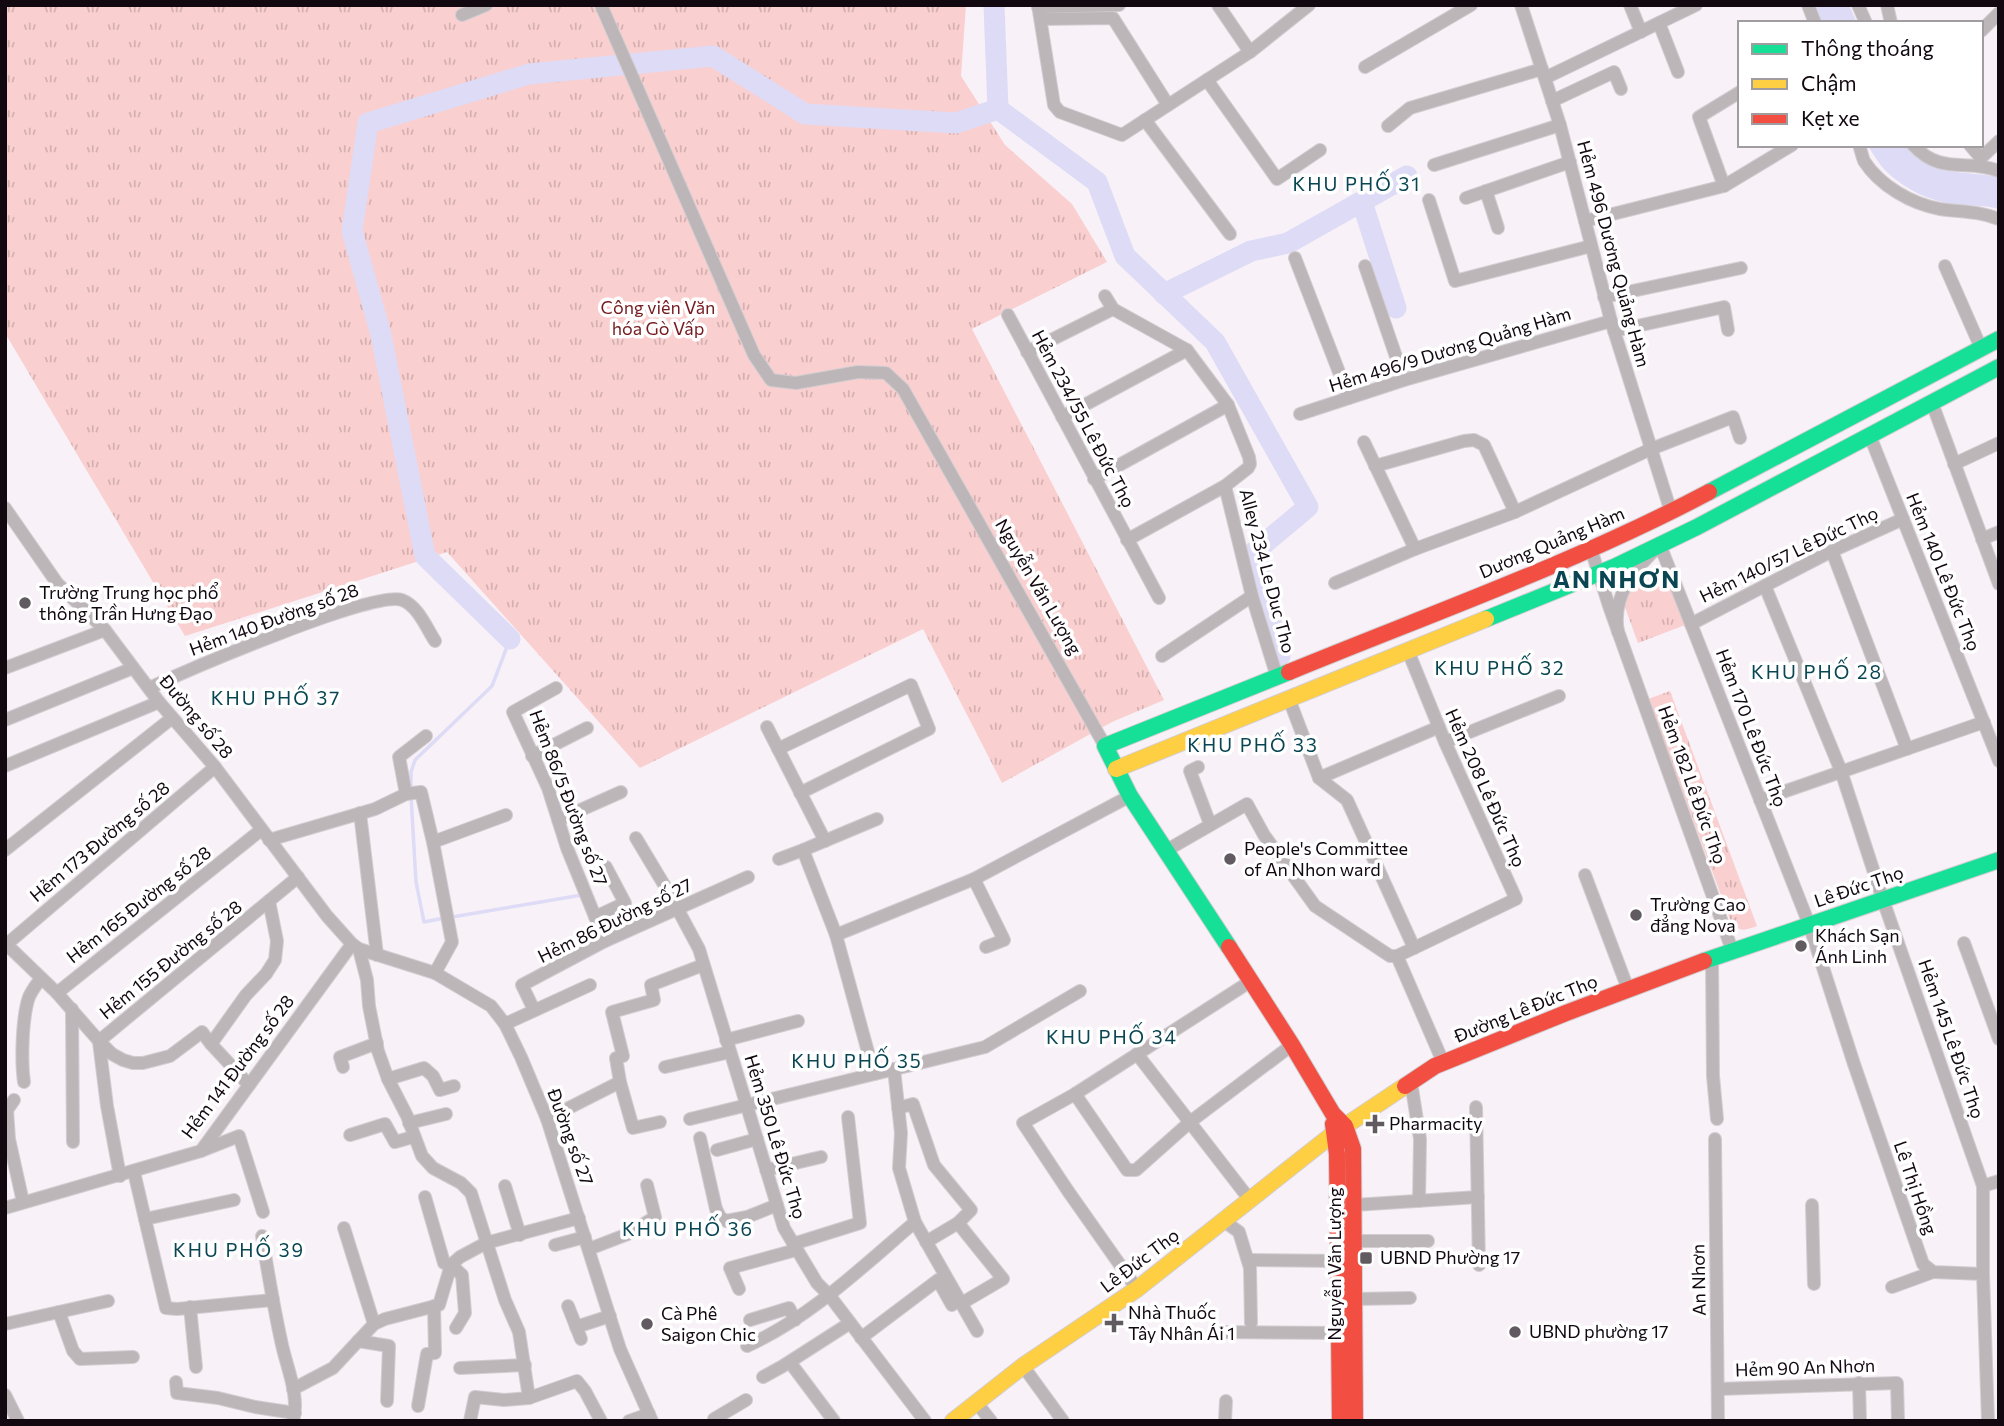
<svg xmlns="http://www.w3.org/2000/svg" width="2004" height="1426" font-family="Commissioner,sans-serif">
  <defs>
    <pattern id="park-tufts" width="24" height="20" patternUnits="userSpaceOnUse" patternTransform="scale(1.75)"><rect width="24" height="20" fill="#facfcf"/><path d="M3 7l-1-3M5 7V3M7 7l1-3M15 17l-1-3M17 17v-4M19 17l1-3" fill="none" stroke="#d5b0b1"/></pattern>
  </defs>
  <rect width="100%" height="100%" fill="#f8f1f7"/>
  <g fill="url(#park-tufts)">
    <polygon points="5,5 966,5 961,76 1005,145 1072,204 1107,262 972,329 1164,700 1112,722 1002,783 923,629 640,768 447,552 185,636 5,333"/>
    <polygon points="1666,575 1685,625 1638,643 1623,602 1628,589"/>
    <path d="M1670,691L1757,926C1745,930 1740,933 1731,922L1648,699Z"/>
  </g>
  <g fill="#dedbf6">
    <polygon points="1815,5 1849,5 1857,23 1822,23"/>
    <path d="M1867,145H1905C1933,178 1961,170 1999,177V209C1984,205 1970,206 1955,204C1931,202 1905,189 1887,172C1879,165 1874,154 1867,145Z"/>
  </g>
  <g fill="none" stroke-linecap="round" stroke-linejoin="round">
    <g stroke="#dedbf6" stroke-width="3.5">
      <polyline points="411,789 411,772 415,760 492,686 510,639"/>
      <polyline points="411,796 416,882 424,922 444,918"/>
      <polyline points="452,917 582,895"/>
    </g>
    <g stroke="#dedbf6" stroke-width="21">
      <polyline points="998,109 1097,182 1125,256 1215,342 1308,507 1254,552 1280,656"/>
      <polyline points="1362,202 1396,308"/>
      <polyline points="1164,294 1251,251 1288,243 1407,176"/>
      <polyline points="510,639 425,556 381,335 352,231 368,123 529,74 713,56 805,114 956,123 998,109 994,5"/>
    </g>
    <g stroke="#d2cdd1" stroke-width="14">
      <g id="street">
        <polyline points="601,5 754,355 771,380 796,383 858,372 886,373 903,389 1105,746"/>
        <polyline points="1038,5 1054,105 1060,112 1122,135 1250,52 1309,5"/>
        <polyline points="1218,5 1250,52"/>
        <polyline points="1521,5 1560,125 1611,321 1671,512"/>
        <polyline points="1630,5 1641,32"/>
        <polyline points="1808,5 1815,23"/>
        <polyline points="1858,5 1866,23"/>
        <polyline points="1887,5 1891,23"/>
        <polyline points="1038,7 1119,5"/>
        <polyline points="462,15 486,5"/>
        <polyline points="1041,19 1113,18 1168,105"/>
        <polyline points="1659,23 1678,72"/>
        <polyline points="1981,31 1999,13"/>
        <polyline points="1365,67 1471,5"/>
        <polyline points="1545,78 1696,5"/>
        <polyline points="1207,80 1277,179 1320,150"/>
        <polyline points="1552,101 1614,72 1621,89"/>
        <polyline points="1145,120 1230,234"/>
        <polyline points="1388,126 1410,108 1542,69"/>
        <path d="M1859,145C1861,150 1862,156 1864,161C1880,186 1912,204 1940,209C1961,212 1979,211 1999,219"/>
        <path d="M1913,145C1942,176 1966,158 1999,171"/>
        <polyline points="1970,145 1981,158"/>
        <polyline points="1434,165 1560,125"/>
        <polyline points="1979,166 1981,158 1999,141"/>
        <polyline points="1724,186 1699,117 1740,92"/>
        <polyline points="1486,191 1498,228"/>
        <polyline points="1466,198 1570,162"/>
        <polyline points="1429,200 1455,281 1591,246"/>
        <polyline points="1585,221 1724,186 1792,145"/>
        <polyline points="1295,258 1349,398"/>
        <polyline points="1365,266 1404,380"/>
        <polyline points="1945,266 1981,348"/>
        <polyline points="1105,296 1113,309 1187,350 1228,405 1249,457 1250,464 1248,468 1225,486 1252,596 1277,677"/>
        <polyline points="1604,297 1741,268"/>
        <polyline points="1008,315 1159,598"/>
        <polyline points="1614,331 1724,307 1728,330"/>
        <polyline points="1027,352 1113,309"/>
        <polyline points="1932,403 1999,584"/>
        <polyline points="1300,414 1404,380 1611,321"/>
        <polyline points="1062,417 1187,350"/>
        <polyline points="1870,436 1999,761"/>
        <polyline points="1364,442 1415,549"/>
        <polyline points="1954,464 1999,443"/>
        <polyline points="1375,466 1464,441 1474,440 1484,445 1515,512"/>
        <polyline points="1094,479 1228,405"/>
        <polyline points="5,508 57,583 105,630 159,702 215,767 327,916 352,944 359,949 435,973 491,1006 505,1024 521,1057 547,1119 620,1349 652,1421"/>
        <polyline points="1982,539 1999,532"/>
        <polyline points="1127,540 1225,486"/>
        <polyline points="1591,549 1609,606 1732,950"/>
        <polyline points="1832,551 1907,749"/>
        <polyline points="1335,583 1415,549 1515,512 1651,449 1733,417 1740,438"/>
        <polyline points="1765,586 1841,771 1883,900 1983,1186 1983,1274"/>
        <polyline points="1691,624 1832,551 1903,519"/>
        <path d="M1618,632C1611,596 1635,568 1660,545L1809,924L1854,1064L1923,1264L1933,1272L1983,1274L1988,1421"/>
        <polyline points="1408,651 1445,742 1516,899 1414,948"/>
        <polyline points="1162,656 1252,596"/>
        <polyline points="5,668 105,630"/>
        <path d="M149,688C186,671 373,590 402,600C418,606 426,627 435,641"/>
        <polyline points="556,688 513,712 548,788 567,848 605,941"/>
        <polyline points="1289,699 1319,778 1347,800 1414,948 1397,956 1443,1062"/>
        <polyline points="5,720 133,668"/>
        <polyline points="767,727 825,841"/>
        <polyline points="1445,742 1559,696"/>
        <polyline points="778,749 911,685 929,729 800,793"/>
        <polyline points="532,756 587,728"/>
        <polyline points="5,766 159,702"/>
        <polyline points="1198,767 1190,771 1210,824"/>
        <polyline points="1319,778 1439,727"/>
        <polyline points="406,794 421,792 433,842 452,942 435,973"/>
        <polyline points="1760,800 1984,722"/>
        <polyline points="360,813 377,955"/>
        <polyline points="558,820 621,792"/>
        <polyline points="261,830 57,993 99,1041 298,877"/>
        <polyline points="636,838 669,893 699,949 784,1228 817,1283 829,1295 925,1421"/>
        <polyline points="269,840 375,809 406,794 399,757 426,736"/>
        <polyline points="433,842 506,815"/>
        <polyline points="5,850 172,718"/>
        <polyline points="1167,850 1247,804 1264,835 1315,906 1390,956 1397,956"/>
        <polyline points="779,859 803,850"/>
        <polyline points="1585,875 1628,989"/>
        <polyline points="974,879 1004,940 986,947"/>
        <polyline points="595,917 625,903 606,867"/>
        <polyline points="836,935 803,850 877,819"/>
        <polyline points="5,943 57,993"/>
        <polyline points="1964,943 1999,1039"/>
        <polyline points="7,944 215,767"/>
        <polyline points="359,949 367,980 369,1006 378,1051 388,1079 407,1116 422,1156 433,1168 461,1183 471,1193 505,1300 519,1332 529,1398"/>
        <polyline points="1712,958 1713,1076 1717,1119"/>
        <polyline points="72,1009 73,1142"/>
        <polyline points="534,1010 522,985 605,941 748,877"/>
        <polyline points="505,1024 590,985"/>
        <polyline points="726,1040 798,1021"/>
        <polyline points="99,1041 112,1054 123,1060 133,1063 143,1063 170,1056 202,1032 211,1044 246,995 266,974 275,960 277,941 269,901"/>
        <polyline points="99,1042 107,1106 120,1176"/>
        <polyline points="211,1044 249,1085"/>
        <polyline points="1137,1054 1250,1200"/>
        <polyline points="343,1067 340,1057 377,1043"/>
        <polyline points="665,1067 730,1052"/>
        <polyline points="894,1069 901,1133 899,1168 915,1222 977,1331"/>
        <polyline points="874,1074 836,935 974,879 1130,796"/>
        <polyline points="388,1079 424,1068 433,1076 440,1090 454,1086"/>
        <path d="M24,1082C21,1061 22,1017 29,997C32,990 37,984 41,978"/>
        <polyline points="620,1082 633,1128 660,1122"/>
        <polyline points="1411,1082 1420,1139 1419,1201"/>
        <polyline points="1075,1094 1127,1170 1136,1170 1190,1122 1292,1045"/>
        <polyline points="14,1100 7,1110 9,1139 23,1202"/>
        <polyline points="1476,1107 1479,1265"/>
        <polyline points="898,1108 913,1104 934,1165 971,1210 958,1223 926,1242"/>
        <polyline points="547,1119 620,1082 616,1058 623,1056 612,1012 654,1000 651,985 703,965"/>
        <polyline points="690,1119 985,1047 1080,991"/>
        <polyline points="409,1123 446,1114"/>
        <polyline points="350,1135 385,1124 395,1142 413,1137"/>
        <polyline points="700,1138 716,1209 720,1217 726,1221 747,1217 777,1205"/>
        <polyline points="1715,1139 1718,1421"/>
        <polyline points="717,1150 757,1139"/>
        <polyline points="201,1151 239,1136 263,1212"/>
        <polyline points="766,1170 821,1157"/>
        <polyline points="134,1172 145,1219 234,1200"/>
        <polyline points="505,1186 520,1235"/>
        <polyline points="1983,1186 1999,1181"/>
        <polyline points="425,1197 444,1263 451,1265 462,1275 465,1313 456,1328"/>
        <polyline points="1354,1205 1478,1197"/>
        <polyline points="1812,1205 1814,1284"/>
        <polyline points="5,1208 201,1151 352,944"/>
        <polyline points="145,1219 166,1308 177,1309 273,1300"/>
        <polyline points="1224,1221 1239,1232 1250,1268 1251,1323"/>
        <polyline points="958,1223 1003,1279 962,1303"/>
        <polyline points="344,1228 374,1324"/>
        <path d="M262,1236C268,1273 274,1309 282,1345C287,1368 300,1397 293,1421"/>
        <polyline points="1354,1241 1428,1241"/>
        <polyline points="793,1244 860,1223 848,1117"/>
        <polyline points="555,1245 585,1237"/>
        <polyline points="589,1249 628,1234 655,1217 647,1185"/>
        <polyline points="1248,1260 1339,1261"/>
        <polyline points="1892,1287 1933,1272"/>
        <polyline points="739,1289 730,1268 796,1250"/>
        <polyline points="1137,1289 1068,1191 1023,1123 1075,1094 1251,981"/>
        <polyline points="1355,1299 1410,1298"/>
        <polyline points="568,1306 581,1339"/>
        <polyline points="190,1307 196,1367"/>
        <polyline points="59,1312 73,1351 80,1359 133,1357"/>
        <polyline points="750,1320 789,1308 795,1320"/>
        <polyline points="5,1324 108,1301"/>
        <polyline points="576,1327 610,1316"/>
        <polyline points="1219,1332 1340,1333"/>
        <polyline points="861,1338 938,1280 952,1305"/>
        <polyline points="358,1341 389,1346 387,1401"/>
        <path d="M747,1346C811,1317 862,1267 915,1222"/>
        <polyline points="792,1365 834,1421"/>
        <polyline points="1023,1366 1063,1421"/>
        <polyline points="460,1368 525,1365"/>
        <polyline points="763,1377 783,1366 850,1323"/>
        <polyline points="176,1382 177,1393 218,1398 255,1407 295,1413"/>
        <polyline points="1859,1383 1860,1421"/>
        <polyline points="293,1389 333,1368 374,1324 385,1319 439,1305 451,1265 460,1257 486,1243 579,1218"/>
        <polyline points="1718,1389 1897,1383 1898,1421"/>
        <polyline points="5,1395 18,1421"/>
        <polyline points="976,1402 991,1421"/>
        <polyline points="418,1406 427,1354 435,1353 434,1306"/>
        <polyline points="470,1421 475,1397 504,1400 529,1398 577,1381 585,1391 601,1421"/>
        <polyline points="629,1421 649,1414"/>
        <polyline points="714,1421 714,1419 746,1400"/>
        <polyline points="1225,1421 1226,1401"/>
      </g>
    </g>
    <g stroke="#d2cdd1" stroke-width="18">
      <g id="fast">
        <polyline points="1709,492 1999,339"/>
        <polyline points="1486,619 1614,567 1697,527 1999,367"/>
        <polyline points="1229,947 1130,796 1105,746 1289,672"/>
        <polyline points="1704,961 1999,860"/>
      </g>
    </g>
    <g stroke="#d2cdd1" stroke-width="18">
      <g id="slow">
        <polyline points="1116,769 1486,619"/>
        <polyline points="953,1421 1023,1366 1137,1289 1333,1134 1405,1086"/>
      </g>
    </g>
    <g stroke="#d2cdd1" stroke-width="18">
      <g id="jam">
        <path d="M1289,672C1430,614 1575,563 1709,492"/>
        <polyline points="1229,947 1292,1045 1333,1114 1345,1126 1353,1149 1355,1421"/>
        <polyline points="1405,1086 1435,1066 1566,1013 1704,961"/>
        <polyline points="1333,1124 1337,1154 1340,1421"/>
      </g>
    </g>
    <use href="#street" stroke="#bcb6b9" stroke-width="12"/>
    <use href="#fast" stroke="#16e098" stroke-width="16"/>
    <use href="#slow" stroke="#ffcf43" stroke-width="16"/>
    <use href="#jam" stroke="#f24e42" stroke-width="16"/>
  </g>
  <g fill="#625a61" stroke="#fff" stroke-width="2.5">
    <circle cx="25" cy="603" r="7"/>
    <circle cx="1230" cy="859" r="7"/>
    <circle cx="1636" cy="915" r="7"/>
    <circle cx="1801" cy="946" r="7"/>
    <path d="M1371.5 1113.5h7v7h7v7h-7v7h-7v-7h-7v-7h7z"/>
    <rect x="1359" y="1251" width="14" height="14" rx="3.5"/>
    <path d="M1110.5 1312.5h7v7h7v7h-7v7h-7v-7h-7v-7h7z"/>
    <circle cx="647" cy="1324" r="7"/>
    <circle cx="1515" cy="1332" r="7"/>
  </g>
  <g text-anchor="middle" stroke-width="7" stroke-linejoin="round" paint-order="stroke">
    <g font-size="18" fill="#120810" stroke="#fff">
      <text transform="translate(1613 254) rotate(75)" y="6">Hẻm 496 Dương Quảng Hàm</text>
      <text transform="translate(1450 350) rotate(-17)" y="6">Hẻm 496/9 Dương Quảng Hàm</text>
      <text transform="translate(1083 419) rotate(62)" y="6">Hẻm 234/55 Lê Đức Thọ</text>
      <text transform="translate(1552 543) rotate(-23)" y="6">Dương Quảng Hàm</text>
      <text transform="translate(1789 555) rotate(-26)" y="6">Hẻm 140/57 Lê Đức Thọ</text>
      <text transform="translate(1267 571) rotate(75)" y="6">Alley 234 Le Duc Tho</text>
      <text transform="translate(1943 572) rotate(68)" y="6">Hẻm 140 Lê Đức Thọ</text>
      <text transform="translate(1038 587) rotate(60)" y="6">Nguyễn Văn Lượng</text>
      <text transform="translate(274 620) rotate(-20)" y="6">Hẻm 140 Đường số 28</text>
      <text transform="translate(196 717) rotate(50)" y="6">Đường số 28</text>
      <text transform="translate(1751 728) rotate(69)" y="6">Hẻm 170 Lê Đức Thọ</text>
      <text transform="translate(1692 785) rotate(70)" y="6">Hẻm 182 Lê Đức Thọ</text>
      <text transform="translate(1485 788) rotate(66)" y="6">Hẻm 208 Lê Đức Thọ</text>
      <text transform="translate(568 798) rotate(69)" y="6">Hẻm 86/5 Đường số 27</text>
      <text transform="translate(100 842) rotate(-40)" y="6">Hẻm 173 Đường số 28</text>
      <text transform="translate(1859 887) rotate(-19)" y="6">Lê Đức Thọ</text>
      <text transform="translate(139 905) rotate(-38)" y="6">Hẻm 165 Đường số 28</text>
      <text transform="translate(615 921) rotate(-26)" y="6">Hẻm 86 Đường số 27</text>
      <text transform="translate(171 960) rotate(-39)" y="6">Hẻm 155 Đường số 28</text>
      <text transform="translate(1526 1009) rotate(-22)" y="6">Đường Lê Đức Thọ</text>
      <text transform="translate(1951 1039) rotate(71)" y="6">Hẻm 145 Lê Đức Thọ</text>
      <text transform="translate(238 1067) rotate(-53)" y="6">Hẻm 141 Đường số 28</text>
      <text transform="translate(570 1137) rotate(70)" y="6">Đường số 27</text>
      <text transform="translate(775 1137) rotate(73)" y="6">Hẻm 350 Lê Đức Thọ</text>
      <text transform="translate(1915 1188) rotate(71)" y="6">Lê Thị Hồng</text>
      <text transform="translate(1140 1261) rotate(-37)" y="6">Lê Đức Thọ</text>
      <text transform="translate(1335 1264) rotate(-90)" y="6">Nguyễn Văn Lượng</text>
      <text transform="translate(1699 1280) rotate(-91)" y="6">An Nhơn</text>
      <text transform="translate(1805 1368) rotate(-2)" y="6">Hẻm 90 An Nhơn</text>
    </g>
    <g font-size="18" fill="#741b1f" stroke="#fff">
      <text x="658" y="314">Công viên Văn<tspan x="658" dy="21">hóa Gò Vấp</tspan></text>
    </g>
    <g font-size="18" fill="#120810" stroke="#fff" text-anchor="start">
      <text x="39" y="599">Trường Trung học phổ<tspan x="39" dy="21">thông Trần Hưng Đạo</tspan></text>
      <text x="1244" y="855">People's Committee<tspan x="1244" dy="21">of An Nhon ward</tspan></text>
      <text x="1650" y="911">Trường Cao<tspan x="1650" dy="21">đẳng Nova</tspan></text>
      <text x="1815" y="942">Khách Sạn<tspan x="1815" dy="21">Ánh Linh</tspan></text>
      <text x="1389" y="1130">Pharmacity</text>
      <text x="1380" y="1264">UBND Phường 17</text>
      <text x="1128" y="1319">Nhà Thuốc<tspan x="1128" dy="21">Tây Nhân Ái 1</tspan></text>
      <text x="661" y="1320">Cà Phê<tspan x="661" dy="21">Saigon Chic</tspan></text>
      <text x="1529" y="1338">UBND phường 17</text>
    </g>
    <g font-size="19" letter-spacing="2" fill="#094552" stroke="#fff">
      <text x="1357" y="191">KHU PHỐ 31</text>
      <text x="1500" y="675">KHU PHỐ 32</text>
      <text x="1817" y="679">KHU PHỐ 28</text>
      <text x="276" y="705">KHU PHỐ 37</text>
      <text x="1253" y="752">KHU PHỐ 33</text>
      <text x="1112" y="1044">KHU PHỐ 34</text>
      <text x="857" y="1068">KHU PHỐ 35</text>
      <text x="688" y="1236">KHU PHỐ 36</text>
      <text x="239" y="1257">KHU PHỐ 39</text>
    </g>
    <g font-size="24" font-weight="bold" letter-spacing="2" fill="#094552" stroke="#fff">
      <text x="1617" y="588">AN NHƠN</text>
    </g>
  </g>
  <rect width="2004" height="1426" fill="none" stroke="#120810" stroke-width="14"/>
  <rect x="1738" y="21" width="245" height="126" fill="#ffffff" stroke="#a09c9f" stroke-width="2"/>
  <rect x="1752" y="44" width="35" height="10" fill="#16e098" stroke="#a09c9f" stroke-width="2"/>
  <text x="1801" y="56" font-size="21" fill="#120810">Thông thoáng</text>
  <rect x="1752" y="79" width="35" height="10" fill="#ffcf43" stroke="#a09c9f" stroke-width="2"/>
  <text x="1801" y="91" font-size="21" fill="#120810">Chậm</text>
  <rect x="1752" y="114" width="35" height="10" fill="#f24e42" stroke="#a09c9f" stroke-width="2"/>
  <text x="1801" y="126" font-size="21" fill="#120810">Kẹt xe</text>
</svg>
